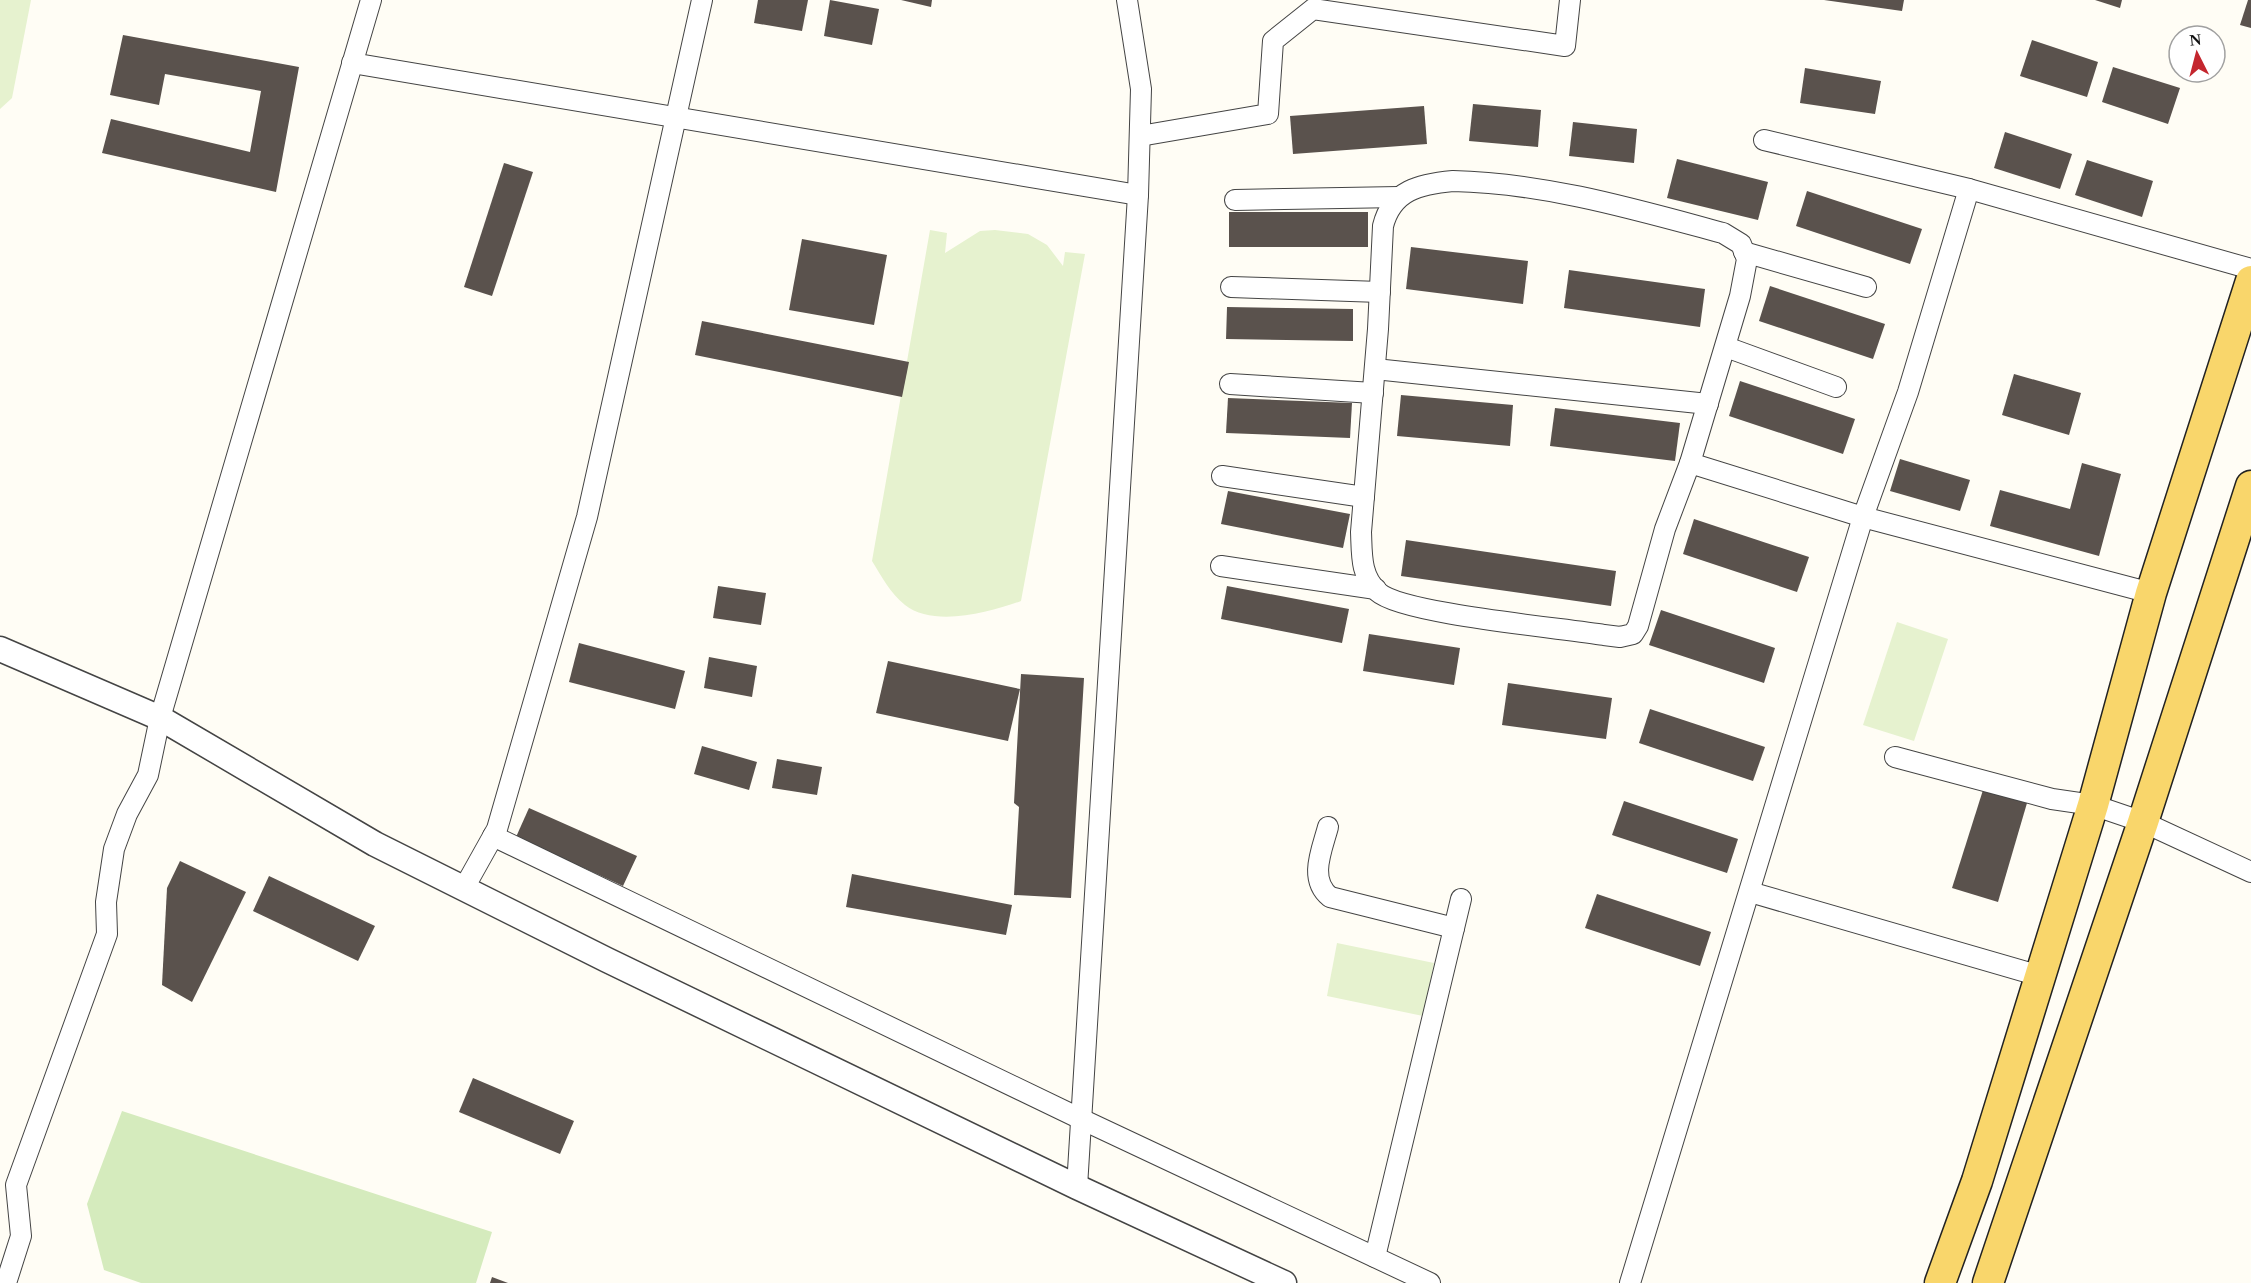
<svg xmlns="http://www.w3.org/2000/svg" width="2251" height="1283" font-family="Georgia,serif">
  <rect width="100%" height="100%" fill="#fffdf5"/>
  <polygon fill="#d5ebbd" points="122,1111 492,1232 476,1283 141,1283 104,1270 87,1204"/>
  <g fill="#e6f2cf">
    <polygon points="0,0 31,0 12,98 0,109"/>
    <path d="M930,230L947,233L945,253L980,231L995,230L1028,234L1047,245L1063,266L1065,252L1085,254L1021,601C991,612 934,628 905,605C890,593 882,577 872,561Z"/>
    <polygon points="1897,622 1948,639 1914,741 1863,725"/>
    <polygon points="1337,943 1434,963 1423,1016 1327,996"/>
  </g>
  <g fill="#5a524d">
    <polygon points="758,0 808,0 802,31 754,23"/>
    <polygon points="830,0 879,9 872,45 824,36"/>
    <polygon points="901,0 932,0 931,7"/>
    <polygon points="1824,0 1904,0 1902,11"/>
    <polygon points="2095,0 2122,0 2120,8"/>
    <polygon points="2248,0 2251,0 2251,28 2240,25"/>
    <polygon points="123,35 299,67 276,192 102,153 111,119 250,152 261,91 165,74 159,105 110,95"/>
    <polygon points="2032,40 2098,62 2087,97 2020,76"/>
    <polygon points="2113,67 2180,88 2168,124 2102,102"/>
    <polygon points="1805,68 1881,81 1875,114 1800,103"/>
    <polygon points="1473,104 1541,110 1538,147 1469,141"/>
    <polygon points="1424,106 1427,144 1293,154 1290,116"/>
    <polygon points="1573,122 1637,129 1634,163 1569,156"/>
    <polygon points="2005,132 2072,154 2060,189 1994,168"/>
    <polygon points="1677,159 1768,182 1758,220 1667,198"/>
    <polygon points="2087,160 2153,181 2142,217 2075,195"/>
    <polygon points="504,163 533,172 492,296 464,287"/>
    <polygon points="1807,191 1922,229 1910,264 1796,226"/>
    <rect x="1229" y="212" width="139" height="35"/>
    <polygon points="802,239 887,255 874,325 789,310"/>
    <polygon points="1411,247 1528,261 1523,304 1406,289"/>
    <polygon points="1569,270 1705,289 1700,327 1564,308"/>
    <polygon points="1770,286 1885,324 1873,359 1759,321"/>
    <polygon points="1227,307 1353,309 1353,341 1226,339"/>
    <polygon points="702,321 909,362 902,397 695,355"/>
    <polygon points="2014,374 2081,393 2069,435 2002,415"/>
    <polygon points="1740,381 1855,419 1843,454 1729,416"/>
    <polygon points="1401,395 1513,405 1510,446 1397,436"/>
    <polygon points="1228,398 1352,403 1350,438 1226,433"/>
    <polygon points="1555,408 1680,423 1675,461 1550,446"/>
    <polygon points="1900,459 1970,480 1960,511 1890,491"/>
    <polygon points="2082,463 2121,474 2099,556 1990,526 2000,490 2070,509"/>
    <polygon points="1228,491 1350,514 1343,548 1221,524"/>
    <polygon points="1694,519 1809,557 1797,592 1683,554"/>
    <polygon points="1406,540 1616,571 1611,606 1401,576"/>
    <polygon points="718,586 766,593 761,625 713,618"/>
    <polygon points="1227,586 1349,609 1342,643 1221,619"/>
    <polygon points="1661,610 1775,648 1764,683 1649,645"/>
    <polygon points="1369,634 1460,648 1454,685 1363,671"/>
    <polygon points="579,643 685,671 675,709 569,682"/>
    <polygon points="709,657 757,666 752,697 704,688"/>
    <polygon points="888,661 1020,689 1008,741 876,713"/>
    <polygon points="1021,674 1084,678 1071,898 1014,895 1019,807 1014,803"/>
    <polygon points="1508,683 1612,698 1606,739 1502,725"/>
    <polygon points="1650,709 1765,747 1753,781 1639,743"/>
    <polygon points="702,746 757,762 749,790 694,774"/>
    <polygon points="777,759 822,767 817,795 772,788"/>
    <polygon points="1983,790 2027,803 1998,902 1952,888"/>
    <polygon points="1624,801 1738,839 1727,873 1612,835"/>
    <polygon points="529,808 637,856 623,886 516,837"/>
    <polygon points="180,861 246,892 192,1002 162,985 167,888"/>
    <polygon points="852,874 1012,905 1006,935 846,907"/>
    <polygon points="269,876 375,926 358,961 253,911"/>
    <polygon points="1597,894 1711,932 1700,966 1585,928"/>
    <polygon points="473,1078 574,1121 560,1154 459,1112"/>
    <polygon points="492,1277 508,1283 490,1283"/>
  </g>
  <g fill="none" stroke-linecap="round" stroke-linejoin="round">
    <g stroke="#444" stroke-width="22">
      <g id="minor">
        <polyline points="352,63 1138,195"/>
        <polyline points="1140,136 1268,114 1273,41 1313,9 1565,46 1570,0"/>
        <polyline points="1764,140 1969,189 2251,269"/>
        <path d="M1453,181C1545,183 1634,209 1723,233L1741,244L1747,259L1740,296L1690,463L1665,529L1638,626L1633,634L1620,637L1604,635C1563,628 1402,614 1378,592C1360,576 1362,553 1361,532L1378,329L1383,226C1392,190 1420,184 1453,181Z"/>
        <polyline points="1235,200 1399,197"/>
        <polyline points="1744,252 1866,287"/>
        <polyline points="1231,287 1380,292"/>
        <polyline points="1726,347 1836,387"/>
        <polyline points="1375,369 1708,404"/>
        <polyline points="1230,384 1373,393"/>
        <polyline points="1690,463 1863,517 2151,593"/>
        <polyline points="1222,476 1364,497"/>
        <polyline points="1221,566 1376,589"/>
        <polyline points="1895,757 2052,799 2093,805 2143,822 2251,872"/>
        <path d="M1328,827C1322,850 1308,879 1330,897L1454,928"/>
        <polyline points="493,836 1081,1119 1430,1283"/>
        <polyline points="464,888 497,829 587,517 702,0"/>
        <polyline points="1750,892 2040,976"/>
        <polyline points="1077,1187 1138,195 1141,89 1127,0"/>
        <polyline points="1375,1257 1461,899"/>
        <polyline points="6,1283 21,1236 16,1185 107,934 106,902 114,849 127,814 148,775 160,718 371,0"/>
        <polyline points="1630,1283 1863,517 1908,392 1969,189"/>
      </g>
    </g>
    <g stroke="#444" stroke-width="27">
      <polyline id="tertiary" points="0,649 160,718 375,844 607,960 1077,1187 1284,1283"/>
    </g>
    <g stroke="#222" stroke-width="33">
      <g id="primary">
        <polyline points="1940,1283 1977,1181 2093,805 2151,593 2251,281"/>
        <polyline points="1988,1283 2143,822 2251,486"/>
      </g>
    </g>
    <use href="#minor" stroke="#fff" stroke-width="20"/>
    <use href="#tertiary" stroke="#fff" stroke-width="24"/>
    <use href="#primary" stroke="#f9d66b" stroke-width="30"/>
  </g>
  <g transform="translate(2197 54) rotate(354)"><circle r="28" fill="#ffffff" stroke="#a0a0a0" stroke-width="1.5"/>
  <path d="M0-4.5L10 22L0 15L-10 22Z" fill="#c4262e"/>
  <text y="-9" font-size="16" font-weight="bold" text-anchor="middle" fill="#111111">N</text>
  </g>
</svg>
